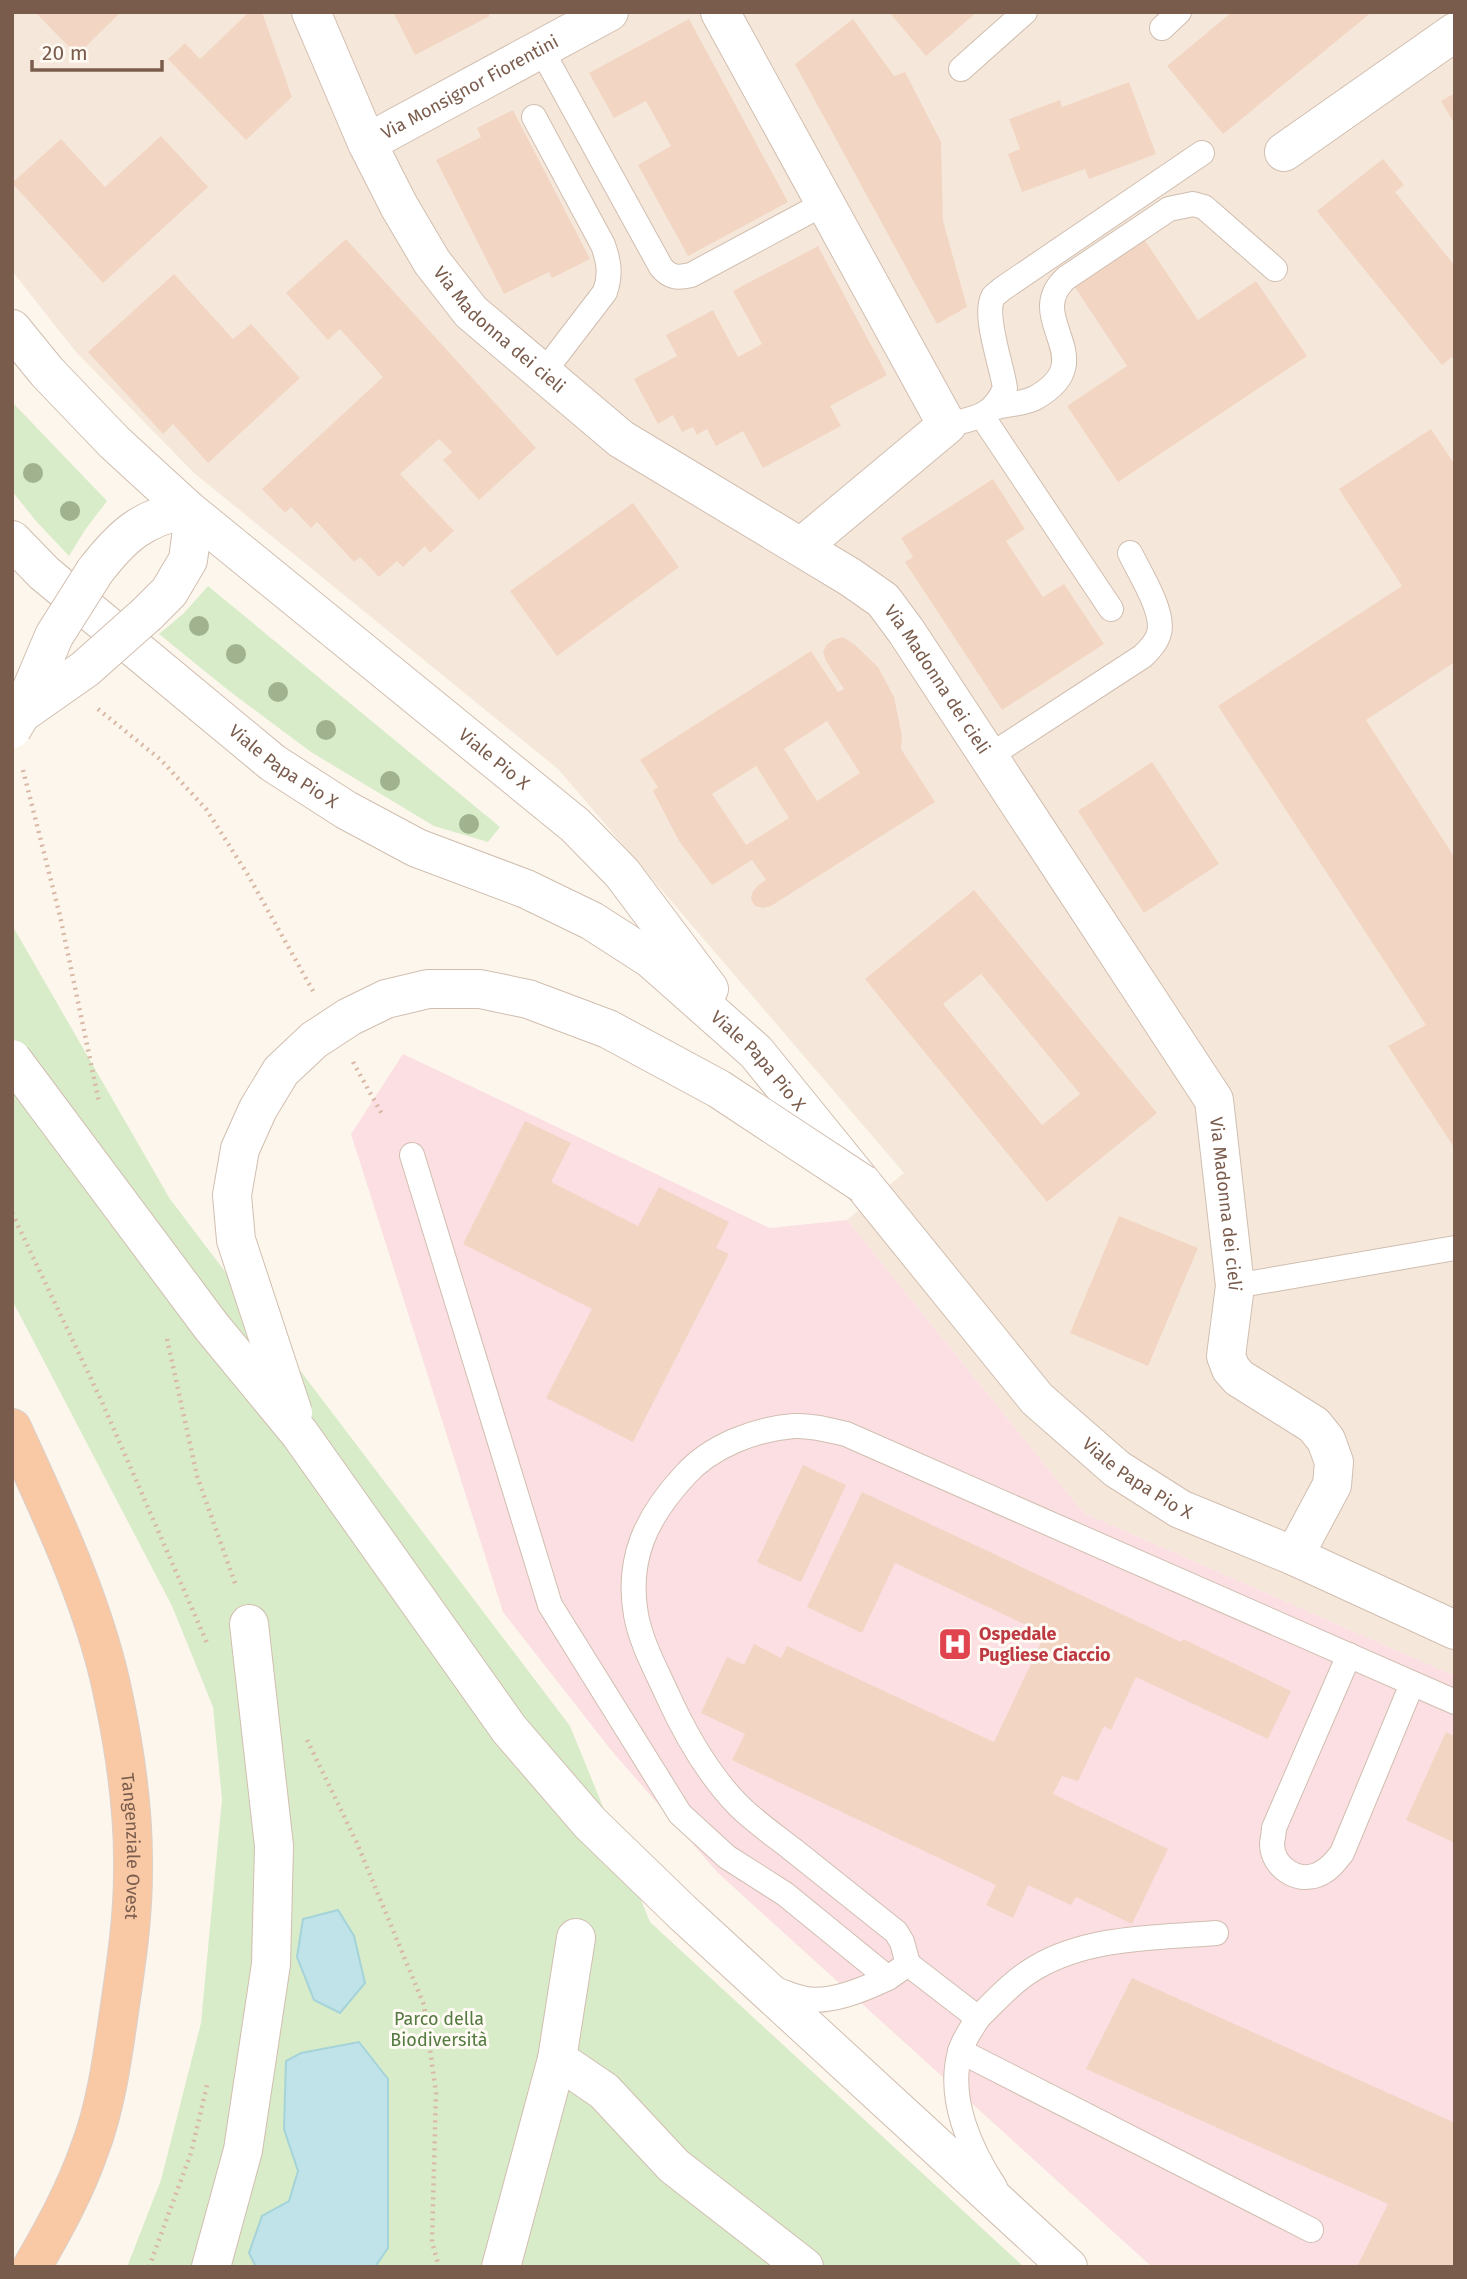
<svg xmlns="http://www.w3.org/2000/svg" width="1467" height="2279" font-family="'Fira Sans',sans-serif">
  <rect width="100%" height="100%" fill="#fdf6ec"/>
  <polygon fill="#f5e8da" points="12,12 1455,12 1455,1676 1084,1513 847,1220 904,1173 558,769 194,473 76,352 12,271"/>
  <polygon fill="#fbdfe3" points="403,1054 770,1228 847,1220 1084,1513 1455,1676 1455,2267 1152,2267 718,1873 611,1750 503,1612 351,1134"/>
  <g fill="#d8ecc9">
    <polygon points="12,402 107,501 85,530 69,556 36,521 12,491"/>
    <polygon points="208,586 500,827 488,842 434,826 311,752 228,690 159,634 184,613"/>
    <polygon points="12,925 170,1199 570,1726 650,1922 1024,2267 127,2267 161,2180 201,2023 222,1799 213,1707 172,1606 12,1300"/>
  </g>
  <g fill="#bfe3e8" stroke="#a5d3da" stroke-width="2">
    <polygon points="338,1910 354,1936 365,1983 340,2013 314,2000 297,1957 303,1919"/>
    <polygon points="359,2042 388,2079 388,2248 375,2267 256,2267 249,2253 262,2216 289,2201 298,2171 284,2129 286,2061 301,2053"/>
  </g>
  <g fill="#f3d5c3" fill-rule="evenodd">
    <polygon points="35,12 121,12 77,55"/>
    <polygon points="249,12 262,12 292,97 246,140 168,59 185,43 200,59"/>
    <polygon points="393,12 488,12 490,16 415,55"/>
    <polygon points="889,12 977,12 926,56"/>
    <polygon points="1232,12 1372,12 1223,134 1167,66"/>
    <polygon points="689,19 788,202 688,256 638,165 671,146 646,101 614,118 589,73"/>
    <polygon points="853,19 894,76 905,72 941,142 943,221 967,307 937,324 795,64"/>
    <polygon points="1129,82 1156,154 1089,179 1085,169 1022,192 1008,154 1020,149 1009,119 1060,100 1062,107"/>
    <polygon points="1455,93 1455,125 1441,101"/>
    <polygon points="513,110 590,259 552,278 549,272 504,294 436,160 481,137 477,128"/>
    <polygon points="161,136 208,187 103,283 12,183 61,139 105,187"/>
    <polygon points="1383,159 1404,185 1395,192 1455,266 1455,355 1442,365 1317,211"/>
    <polygon points="346,239 536,448 479,500 443,460 452,452 439,439 400,474 454,531 430,553 425,546 403,567 397,561 379,577 360,557 354,562 317,522 311,528 291,507 285,513 262,489 383,377 340,329 328,340 286,293"/>
    <polygon points="1144,239 1198,320 1256,281 1307,356 1118,482 1067,406 1127,366 1074,286"/>
    <polygon points="818,246 887,375 830,406 841,426 763,468 743,431 716,446 707,429 697,435 693,427 682,432 673,415 658,424 634,379 677,356 666,335 713,310 738,357 762,344 733,291"/>
    <polygon points="174,274 233,339 251,324 300,378 208,463 173,424 163,434 88,352"/>
    <polygon points="1431,429 1455,465 1455,662 1366,720 1455,858 1455,1149 1388,1046 1426,1025 1218,706 1402,586 1339,489"/>
    <polygon points="993,479 1025,529 1006,541 1043,597 1064,584 1104,644 1002,710 905,562 913,557 901,538"/>
    <polygon points="633,503 679,567 557,656 510,591"/>
    <path d="M843,637L854,644L878,667L894,697L902,736L901,749L935,802L771,906L763,908L755,906L751,899L752,893L757,886L766,880L752,860L712,885L679,841L653,791L658,787L640,760L811,651L838,692L844,689L826,661L823,652L827,644L835,639ZM827,721L860,773L817,801L784,749ZM756,766L789,818L746,845L712,794Z"/>
    <polygon points="1152,762 1219,864 1144,913 1078,811"/>
    <path d="M974,890L1157,1113L1047,1202L865,979ZM981,974L1080,1094L1042,1125L943,1004Z"/>
    <polygon points="525,1121 571,1143 551,1182 638,1226 659,1187 729,1222 716,1248 729,1254 633,1442 546,1398 592,1309 463,1244"/>
    <polygon points="1119,1216 1198,1248 1148,1366 1070,1333"/>
    <polygon points="803,1465 846,1485 801,1582 757,1562"/>
    <polygon points="862,1492 1181,1642 1183,1639 1291,1691 1268,1739 1136,1677 1111,1730 1104,1726 1078,1781 1062,1776 1053,1794 1168,1849 1132,1924 1076,1897 1071,1905 1028,1885 1013,1918 986,1905 996,1885 732,1760 745,1734 701,1713 727,1657 744,1665 754,1644 781,1658 787,1646 994,1742 1045,1634 895,1563 862,1633 807,1607"/>
    <polygon points="1446,1732 1455,1736 1455,1843 1406,1820"/>
    <polygon points="1132,1978 1455,2123 1455,2267 1357,2267 1388,2204 1086,2069"/>
  </g>
  <g fill="none" stroke-linecap="round" stroke-linejoin="round">
    <g stroke="#d1beb0" stroke-width="26">
      <g id="service">
        <polyline points="1162,28 1179,12"/>
        <path d="M541,49L661,267C670,278 678,278 691,275L825,203"/>
        <polyline points="961,69 1025,12"/>
        <path d="M534,117L603,245C609,262 611,274 605,292L543,373"/>
        <path d="M993,408C1007,404 1023,404 1035,398C1105,359 1021,319 1066,278L1169,209L1193,204L1204,207L1275,269"/>
        <polyline points="982,416 1111,609"/>
        <path d="M947,425C975,418 993,417 1005,388C1002,366 983,315 993,297C995,294 999,292 1002,289L1202,153"/>
        <path d="M988,757L1143,656C1149,650 1157,642 1159,633C1165,612 1139,572 1130,553"/>
        <path d="M412,1155L550,1605L680,1814L727,1857L785,1894L888,1978L908,1964L978,2018C972,2028 963,2040 960,2052C947,2098 970,2149 995,2187"/>
        <polyline points="1235,1286 1455,1248"/>
        <path d="M1349,1655L1274,1828C1274,1834 1272,1840 1272,1845C1273,1867 1297,1883 1317,1875C1328,1871 1335,1862 1342,1853L1412,1684"/>
        <path d="M908,1964L902,1942L896,1932C861,1904 826,1876 792,1849C774,1835 754,1821 738,1805C707,1773 685,1734 667,1694C655,1668 641,1642 636,1615C626,1558 647,1516 685,1475C711,1446 755,1429 794,1426C812,1425 829,1430 846,1434L1455,1702"/>
        <path d="M775,1989C784,1992 793,1996 802,1998C828,2005 865,1989 888,1978"/>
        <path d="M978,2018C996,2000 1013,1981 1035,1968C1089,1936 1156,1938 1216,1933"/>
        <polyline points="960,2051 1311,2230"/>
      </g>
    </g>
    <g stroke="#d1beb0" stroke-width="40">
      <g id="pedestrian">
        <polyline points="557,2059 604,2091 674,2166 804,2267"/>
        <polyline points="211,2267 243,2150 271,1964 274,1846 249,1624"/>
        <polyline points="501,2267 557,2059 576,1938"/>
      </g>
    </g>
    <g stroke="#d1beb0" stroke-width="40">
      <g id="minor">
        <path id="s1" d="M311,12L367,143L399,206L432,262L471,312L621,439L850,577L883,600L906,631L1214,1100L1235,1286L1226,1356L1231,1369L1239,1378L1314,1425L1326,1440L1334,1462L1332,1485L1294,1556"/>
        <polyline points="720,12 947,425 801,547"/>
        <path id="s2" d="M367,143L609,12"/>
        <polyline points="1284,152 1455,32"/>
        <path id="s3" d="M187,509L575,825L622,873L709,989"/>
        <path id="s4" d="M12,540L44,573L273,763L346,810L417,848L526,889L592,921L651,959L756,1052L1037,1399L1117,1469L1180,1509L1294,1556L1455,1630"/>
      </g>
    </g>
    <g stroke="#d1beb0" stroke-width="40">
      <g id="tertiary">
        <polyline points="12,329 47,372 114,442 187,509 192,530 188,560 169,592 147,614"/>
        <path d="M95,571C123,535 142,518 187,509"/>
        <polyline points="683,1913 1068,2267"/>
      </g>
    </g>
    <g stroke="#dad1cd" stroke-width="40">
      <g id="trunk">
        <path id="s5" d="M12,1428C51,1513 96,1607 114,1699C126,1756 134,1815 133,1872C133,1922 125,1971 118,2019C112,2061 105,2109 90,2148C76,2189 54,2229 32,2267"/>
      </g>
    </g>
    <g stroke="#d9b8a5" stroke-width="4.5" stroke-dasharray="2 5" stroke-linecap="butt">
      <polyline points="98,709 161,760 206,809 248,875 313,991"/>
      <polyline points="23,770 60,916 99,1102"/>
      <polyline points="353,1062 383,1116"/>
      <polyline points="12,1213 102,1402 207,1643"/>
      <polyline points="167,1339 197,1476 236,1586"/>
      <polyline points="307,1740 356,1841 424,2005 436,2093 432,2242 439,2267"/>
      <polyline points="149,2267 191,2153 208,2081"/>
    </g>
    <use href="#service" stroke="#fff" stroke-width="24"/>
    <use href="#pedestrian" stroke="#fff" stroke-width="38"/>
    <use href="#minor" stroke="#fff" stroke-width="38"/>
    <use href="#tertiary" stroke="#fff" stroke-width="38"/>
    <use href="#trunk" stroke="#f9c8a4" stroke-width="38"/>
    <g stroke="#d1beb0" stroke-width="40" stroke-linecap="butt">
      <g id="tertiary-bridge">
        <polyline points="21,714 85,669 147,614"/>
        <polyline points="12,729 21,714 54,636 95,571"/>
        <polyline points="12,1059 211,1326 300,1434 509,1729 590,1823 683,1913"/>
        <polyline points="293,1413 236,1240 232,1195 240,1149 258,1109 281,1071 314,1040 349,1017 386,999 428,989 480,989 528,999 608,1029 719,1089 863,1184"/>
      </g>
    </g>
    <use href="#tertiary-bridge" stroke="#fff" stroke-width="38"/>
  </g>
  <g fill="#a0b28e">
    <circle cx="33" cy="473" r="10"/>
    <circle cx="70" cy="511" r="10"/>
    <circle cx="199" cy="626" r="10"/>
    <circle cx="236" cy="654" r="10"/>
    <circle cx="278" cy="692" r="10"/>
    <circle cx="326" cy="730" r="10"/>
    <circle cx="390" cy="781" r="10"/>
    <circle cx="469" cy="824" r="10"/>
  </g>
  <defs>
    <g id="hospital-square" transform="scale(1.75)"><rect x="-9" y="-9" width="18" height="18" rx="4" fill="#e0444e" stroke="#fffaf3"/><path d="M-5-5h3v3.5h4V-5h3V5h-3V1.5h-4V5h-3Z" fill="#fff"/></g>
  </defs>
  <g fill-rule="evenodd">
    <use href="#hospital-square" x="955" y="1644"/>
  </g>
  <g text-anchor="middle" stroke-width="6" stroke-linejoin="round" paint-order="stroke">
    <g font-size="18" fill="#7a5c4d" stroke="#fffaf3">
      <text dy="6" stroke="none"><textPath href="#s2" startOffset="117">Via Monsignor Fiorentini</textPath></text>
      <text dy="6" stroke="none"><textPath href="#s1" startOffset="374">Via Madonna dei cieli</textPath></text>
      <text dy="6" stroke="none"><textPath href="#s1" startOffset="942">Via Madonna dei cieli</textPath></text>
      <text dy="6" stroke="none"><textPath href="#s3" startOffset="396">Viale Pio X</textPath></text>
      <text dy="6" stroke="none"><textPath href="#s4" startOffset="354">Viale Papa Pio X</textPath></text>
      <text dy="6" stroke="none"><textPath href="#s4" startOffset="919">Viale Papa Pio X</textPath></text>
      <text dy="6" stroke="none"><textPath href="#s1" startOffset="1550">Via Madonna dei cieli</textPath></text>
      <text dy="6" stroke="none"><textPath href="#s4" startOffset="1486">Viale Papa Pio X</textPath></text>
      <text dy="6" stroke="none"><textPath href="#s5" startOffset="439">Tangenziale Ovest</textPath></text>
    </g>
    <g font-size="18" font-weight="bold" fill="#be3a42" stroke="#fffaf3" text-anchor="start">
      <text x="979" y="1640">Ospedale<tspan x="979" dy="21">Pugliese Ciaccio</tspan></text>
    </g>
    <g font-size="18" fill="#537a41" stroke="#fffaf3">
      <text x="439" y="2025">Parco della<tspan x="439" dy="21">Biodiversità</tspan></text>
    </g>
  </g>
  <rect width="1467" height="2279" fill="none" stroke="#7a5c4d" stroke-width="28"/>
  <path d="M32 60v10h130v-10" fill="none" stroke="#7a5c4d" stroke-width="3.5"/>
  <text x="42" y="60" font-size="21" fill="#7a5c4d" stroke="#fffaf3" stroke-width="5" paint-order="stroke">20 m</text>
</svg>
